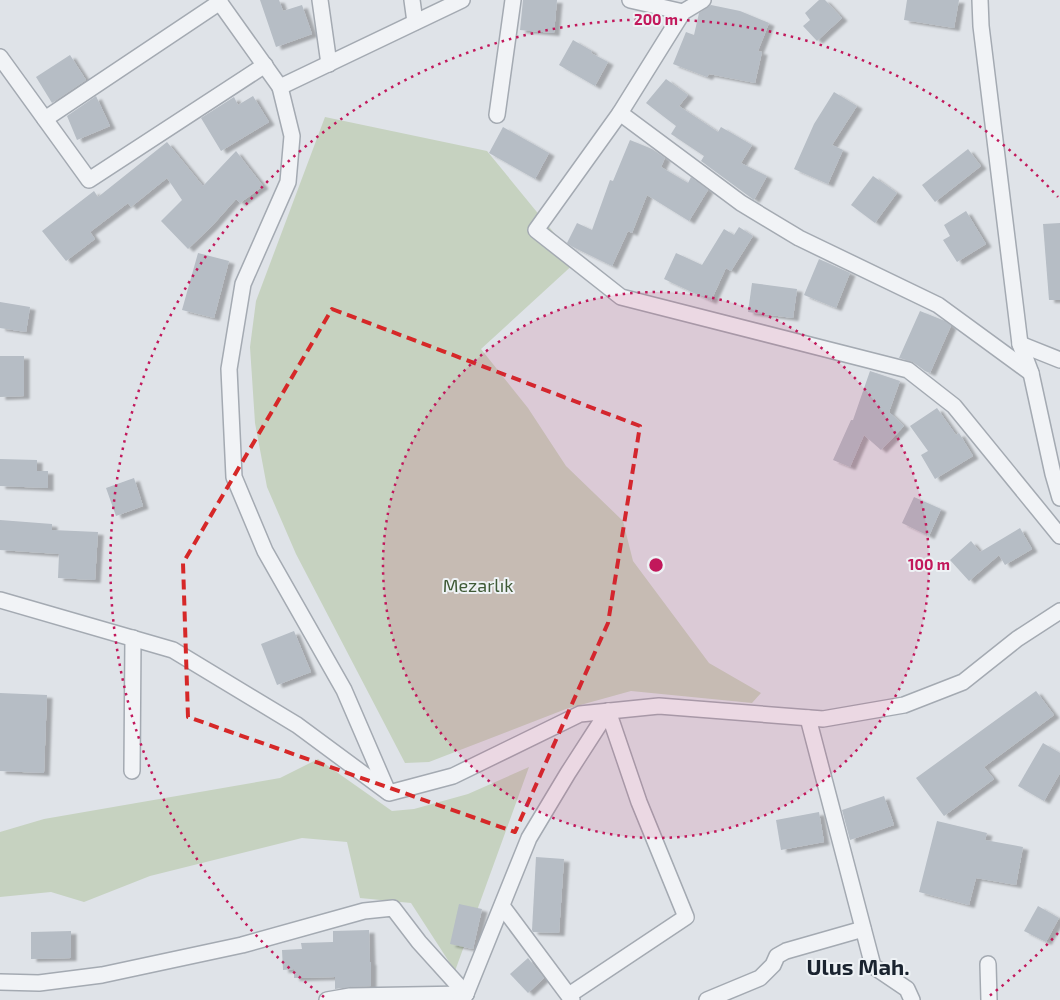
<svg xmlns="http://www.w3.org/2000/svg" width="1060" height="1000" font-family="'Exo 2',sans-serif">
  <defs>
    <filter id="shadow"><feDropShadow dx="5.5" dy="3" stdDeviation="1" flood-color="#0004"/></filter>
  </defs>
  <rect width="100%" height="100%" fill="#dfe3e8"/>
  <g fill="#c6d2c0">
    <polygon points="325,117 487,151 577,261 481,349 528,408 566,466 623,521 633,561 709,663 761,693 752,703 631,691 566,709 429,762 405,763 296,554 267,487 255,423 250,347 256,301"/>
    <polygon points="318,759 392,811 414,809 468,794 529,767 455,971 411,903 360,898 347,842 302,838 150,876 84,902 51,892 0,897 0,832 44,819 280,778"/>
  </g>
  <g fill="#b6bdc5" filter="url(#shadow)">
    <polygon points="260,0 279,0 283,11 302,5 312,34 276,47"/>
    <polygon points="523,0 557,0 554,33 520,30"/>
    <polygon points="819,0 825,0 842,18 817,41 803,26 810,20 805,13"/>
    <polygon points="907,0 959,0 954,28 904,20"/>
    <polygon points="711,5 740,11 769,23 758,51 762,52 755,83 709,74 707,77 673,64 686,32 694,35 699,13"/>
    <polygon points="573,40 592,51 591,53 608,62 595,86 559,65"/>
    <polygon points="70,55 86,80 52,103 36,77"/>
    <polygon points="666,79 688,95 679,106 718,132 721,127 752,145 741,163 767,176 754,200 701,161 704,156 671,134 676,126 646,103"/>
    <polygon points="834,92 857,106 832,145 843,150 828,184 794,169 814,124"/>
    <polygon points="96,96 110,126 77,140 67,116"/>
    <polygon points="253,96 269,122 221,151 201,118 234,97 238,105"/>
    <polygon points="503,127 549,153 535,179 489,153"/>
    <polygon points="630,140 652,149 665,158 661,167 688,183 691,177 708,190 689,221 647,195 632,233 628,231 612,266 571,246 567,243 577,223 592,230 610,180 613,181"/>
    <polygon points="167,142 203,186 236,151 263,186 240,203 236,199 212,226 188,249 161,221 182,200 167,178 131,207 128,203 90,232 95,239 66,261 42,231 94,191 98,197"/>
    <polygon points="968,149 981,166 935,202 922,185"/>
    <polygon points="873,176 897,193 875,223 851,205"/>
    <polygon points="966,211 986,244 957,262 943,240 950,236 944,225"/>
    <polygon points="1060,223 1060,300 1049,300 1043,224"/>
    <polygon points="739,227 753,236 731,271 726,268 711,301 664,279 676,253 702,265 724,229 734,235"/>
    <polygon points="198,253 229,261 214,318 182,310"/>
    <polygon points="819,259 850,273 836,308 804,295"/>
    <polygon points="752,283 797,289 793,318 748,312"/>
    <polygon points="0,302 30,307 26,332 0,328"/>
    <polygon points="920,311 945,321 951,326 930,373 925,371 913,362 899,358"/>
    <polygon points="0,356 24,356 24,396 0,397"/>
    <polygon points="870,371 900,381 889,412 904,426 881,450 864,435 850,467 833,460 851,420 853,420"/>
    <polygon points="937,408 956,435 959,433 973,456 935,479 921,455 928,451 910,426"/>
    <polygon points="0,459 37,460 37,471 48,471 48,488 0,486"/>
    <polygon points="134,478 143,506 116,516 106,488"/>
    <polygon points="914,497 941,509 929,536 902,523"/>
    <polygon points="0,520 52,524 52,530 98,532 95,580 58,578 59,554 0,550"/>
    <polygon points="1020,528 1032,549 1005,565 999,555 969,581 950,560 971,541 980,552"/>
    <polygon points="294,631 311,672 277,685 261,644"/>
    <polygon points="1036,691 1054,715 984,767 994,779 944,816 916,778"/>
    <polygon points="0,693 47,695 44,773 0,771"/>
    <polygon points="1043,743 1060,753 1060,773 1044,801 1018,786"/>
    <polygon points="884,796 894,825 850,840 842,810"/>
    <polygon points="819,812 824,842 781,850 776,820"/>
    <polygon points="937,821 987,833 985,840 1023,847 1016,885 976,878 969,905 919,892"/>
    <polygon points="536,857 564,859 559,933 533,932 532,930"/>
    <polygon points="459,904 482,909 473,949 450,944"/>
    <polygon points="1038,906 1059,918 1046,942 1024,931"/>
    <polygon points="369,930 370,962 371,962 371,986 350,987 335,989 335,977 294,978 294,969 283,970 282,950 302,949 301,943 333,942 333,931"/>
    <polygon points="71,931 71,958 31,959 31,932"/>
    <polygon points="528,958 544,978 528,993 510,974"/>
  </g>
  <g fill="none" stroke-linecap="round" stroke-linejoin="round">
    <g stroke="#a4aab2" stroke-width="18">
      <g id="street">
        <polyline points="218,0 280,87 462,0"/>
        <polyline points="320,0 329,64"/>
        <polyline points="412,0 415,22"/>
        <polyline points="630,0 683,12"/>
        <polyline points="703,0 683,12 620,113 536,230 621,297 908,370 954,406 1060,536"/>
        <polyline points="980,0 981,26 1020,344 1031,373 1053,474 1060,498"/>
        <polyline points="0,57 89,180 265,65"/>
        <polyline points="280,87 292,136 288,182 243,284 229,369 234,477 265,551 344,690 388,792"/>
        <polyline points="620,113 741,203 799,238 938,305 1031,373"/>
        <polyline points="497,115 513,0"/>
        <polyline points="45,119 220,2"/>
        <polyline points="1020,344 1060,360"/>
        <polyline points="0,600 173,650 297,725 389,793 453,776 580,714 659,706 823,719 904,705 963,682 1017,639 1060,611"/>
        <polyline points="808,718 873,966 907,989 912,1000"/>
        <polyline points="132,771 133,638"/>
        <polyline points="502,906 572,1000"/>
        <polyline points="988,964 989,1000"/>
        <polyline points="0,982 39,983 102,975 242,945 364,911 393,908 419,942 466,994"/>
        <polyline points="569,995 686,917 639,802 608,711"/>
        <polyline points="327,1000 350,996 466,994"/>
        <polyline points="461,1000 466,994 529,838 568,773 608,711"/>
        <polyline points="707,1000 760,978 773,965 777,956 786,951 863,929"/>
      </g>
    </g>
    <use href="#street" stroke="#f1f3f6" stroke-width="15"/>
  </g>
  <path fill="none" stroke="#d62828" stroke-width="4" stroke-dasharray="10 6" stroke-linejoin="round" d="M332,309L640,426L608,623L515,832L188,717L183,563Z"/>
  <circle cx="656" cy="565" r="273" fill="#c2185b" fill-opacity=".12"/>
  <g fill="none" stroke="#c2185b" stroke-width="2.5" stroke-dasharray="2.5 5">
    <circle cx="656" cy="565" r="273"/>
    <path d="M1058 933A545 545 0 0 1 988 997M324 997A545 545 0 1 1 1058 197"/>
  </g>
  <g text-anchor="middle" stroke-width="4" stroke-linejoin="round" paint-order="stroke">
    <g font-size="18" fill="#3f5a36" stroke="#eef2f5">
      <text x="478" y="592">Mezarlık</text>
    </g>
    <g font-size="22" font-weight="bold" fill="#1a232f" stroke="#eef2f5">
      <text x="858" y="975">Ulus Mah.</text>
    </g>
  </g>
  <circle cx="656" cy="565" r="8" fill="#c2185b" stroke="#eef2f5" stroke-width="2.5"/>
  <g font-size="15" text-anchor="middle" font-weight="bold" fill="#c2185b" stroke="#eef2f5" stroke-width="4" stroke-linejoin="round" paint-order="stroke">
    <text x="656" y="25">200 m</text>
    <text x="929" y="570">100 m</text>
  </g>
</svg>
